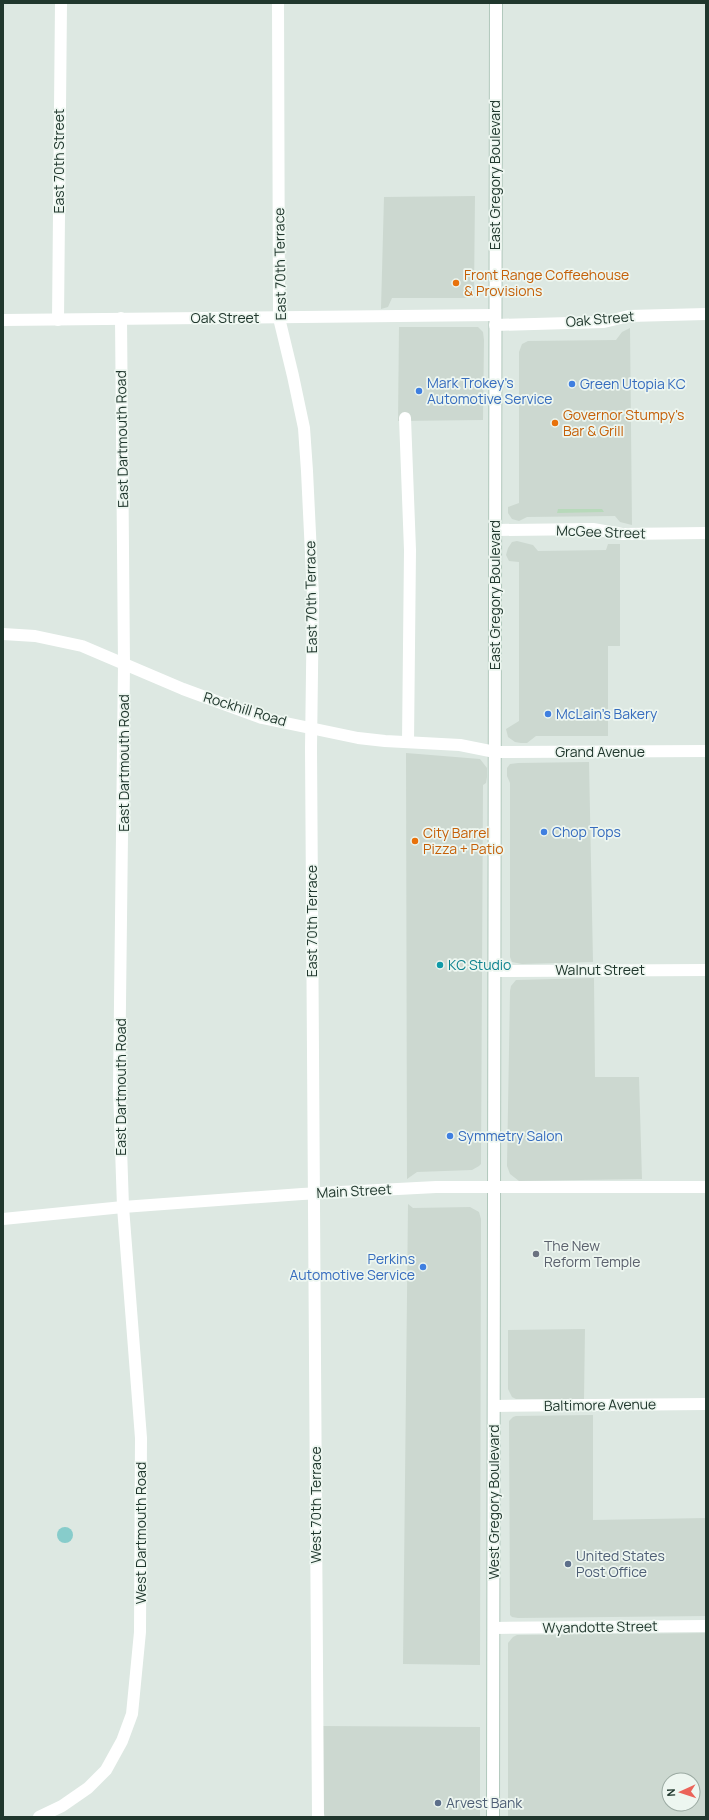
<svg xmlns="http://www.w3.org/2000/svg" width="709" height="1820" font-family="Manrope,sans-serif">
  <rect width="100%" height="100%" fill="#dde8e2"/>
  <g fill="#ccd8d0" fill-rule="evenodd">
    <polygon points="475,196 474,294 468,298 392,298 388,307 381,309 384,197"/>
    <polygon points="399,327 478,327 483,332 484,340 483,420 398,421"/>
    <polygon points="630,328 632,525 620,522 615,516 527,517 519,521 512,519 508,513 508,507 519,503 519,352 522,344 528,341 616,340 622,332"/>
    <polygon points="517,541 533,545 538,551 606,550 608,544 620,544 620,646 608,646 608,736 536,736 527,743 521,743 515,742 508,737 506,729 519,721 519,562 509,561 506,555 508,548 512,542"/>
    <polygon points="406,753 480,759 487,768 487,777 486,783 483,785 481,1164 479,1166 472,1170 417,1172 407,1179"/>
    <polygon points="589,762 593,962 522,964 512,962 510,957 510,783 507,776 507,768 510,764 518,763"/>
    <polygon points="594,978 595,1077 639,1077 642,1179 519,1181 510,1174 507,1166 510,991 511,986 516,980"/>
    <polygon points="408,1204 413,1208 470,1207 479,1212 481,1219 480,1665 403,1664"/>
    <polygon points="585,1329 584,1399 516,1399 512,1397 508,1389 508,1330"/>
    <polygon points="593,1415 593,1520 706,1518 706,1616 518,1618 512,1617 510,1615 509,1421 513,1417 516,1416"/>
    <path d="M706,1633V1817H508V1643L513,1637L517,1635ZM669,1780H693V1804H669Z"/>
    <polygon points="323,1726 480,1727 480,1817 325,1817 323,1810"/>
  </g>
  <polygon fill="#b7d9ba" points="558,509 602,509 604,512 557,513"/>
  <circle fill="#87cccb" cx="65" cy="1535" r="8"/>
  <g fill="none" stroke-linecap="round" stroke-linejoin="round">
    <g stroke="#b1c8bc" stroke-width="14">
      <polyline id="secondary" points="493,1817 496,3"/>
    </g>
    <g stroke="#fff" stroke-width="12">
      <polyline points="278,3 279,318 293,376 304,428 307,471 313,596 311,748 318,1817"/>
      <polyline points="3,320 495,315"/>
      <polyline points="58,320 61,3"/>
      <polyline points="495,325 604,322 629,316 706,314"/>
      <polyline points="405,418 410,550 408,742"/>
      <polyline points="496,530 593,529 622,534 706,533"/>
      <polyline points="3,634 35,636 82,646 183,689 262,718 358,738 385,741 460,745 495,752 706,751"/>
      <polyline points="495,971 706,970"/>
      <polyline points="3,1219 123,1207 302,1194 436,1187 706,1187"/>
      <polyline points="494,1406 706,1404"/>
      <polyline points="494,1628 706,1626"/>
      <polyline points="39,1817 62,1806 88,1788 106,1770 122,1741 132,1714 140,1632 141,1438 123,1207 119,1089 124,665 121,318"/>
    </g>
    <use href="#secondary" stroke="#fff" stroke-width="12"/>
  </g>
  <g fill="#e8710a" stroke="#edf6f0" stroke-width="1.5">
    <circle cx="456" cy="283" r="4"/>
    <circle cx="555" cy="423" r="4"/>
    <circle cx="415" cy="841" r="4"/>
  </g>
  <g fill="#3f7fe0" stroke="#edf6f0" stroke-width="1.5">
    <circle cx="572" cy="384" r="4"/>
    <circle cx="419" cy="391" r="4"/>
    <circle cx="548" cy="714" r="4"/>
    <circle cx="544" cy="832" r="4"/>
    <circle cx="450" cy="1136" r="4"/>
    <circle cx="423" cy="1267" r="4"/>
  </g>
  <circle fill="#0f9aa8" stroke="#edf6f0" stroke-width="1.5" cx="440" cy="965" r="4"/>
  <circle fill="#6b7280" stroke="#edf6f0" stroke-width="1.5" cx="536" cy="1254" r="4"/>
  <g fill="#5c6f8a" stroke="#edf6f0" stroke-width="1.5">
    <circle cx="568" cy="1564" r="4"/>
    <circle cx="438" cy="1803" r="4"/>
  </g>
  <g text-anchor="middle" stroke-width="3.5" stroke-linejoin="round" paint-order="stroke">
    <g font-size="14" fill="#20372d" stroke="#edf6f0">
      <text transform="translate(59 161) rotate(-90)" y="5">East 70th Street</text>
      <text transform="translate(495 175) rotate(-90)" y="5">East Gregory Boulevard</text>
      <text transform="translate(280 264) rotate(-91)" y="5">East 70th Terrace</text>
      <text x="225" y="323">Oak Street</text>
      <text transform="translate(600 319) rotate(-5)" y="5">Oak Street</text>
      <text transform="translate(122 439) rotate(-91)" y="5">East Dartmouth Road</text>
      <text transform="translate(601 532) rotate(2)" y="5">McGee Street</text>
      <text transform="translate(495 595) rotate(-90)" y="5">East Gregory Boulevard</text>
      <text transform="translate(311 597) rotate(-91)" y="5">East 70th Terrace</text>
      <text transform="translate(245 709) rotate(17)" y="5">Rockhill Road</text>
      <text x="600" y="757">Grand Avenue</text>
      <text transform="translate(124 763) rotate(-90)" y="5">East Dartmouth Road</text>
      <text transform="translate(312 921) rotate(-90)" y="5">East 70th Terrace</text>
      <text x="600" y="975">Walnut Street</text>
      <text transform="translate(121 1087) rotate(-90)" y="5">East Dartmouth Road</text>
      <text transform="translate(354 1191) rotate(-3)" y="5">Main Street</text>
      <text transform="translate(600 1405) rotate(-1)" y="5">Baltimore Avenue</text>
      <text transform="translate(494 1502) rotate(-90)" y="5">West Gregory Boulevard</text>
      <text transform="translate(316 1505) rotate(-90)" y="5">West 70th Terrace</text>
      <text transform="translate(141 1533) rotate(-90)" y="5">West Dartmouth Road</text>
      <text transform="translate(600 1627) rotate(-1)" y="5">Wyandotte Street</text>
    </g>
    <g font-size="14" fill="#c56008" stroke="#edf6f0" text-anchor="start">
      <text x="464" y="280">Front Range Coffeehouse<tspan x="464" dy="16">&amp; Provisions</tspan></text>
      <text x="563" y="420">Governor Stumpy's<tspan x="563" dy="16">Bar &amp; Grill</tspan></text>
      <text x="423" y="838">City Barrel<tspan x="423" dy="16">Pizza + Patio</tspan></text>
    </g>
    <g font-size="14" fill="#366cbe" stroke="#edf6f0" text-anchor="start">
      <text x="427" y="388">Mark Trokey's<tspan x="427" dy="16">Automotive Service</tspan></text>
      <text x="580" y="389">Green Utopia KC</text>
      <text x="556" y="719">McLain's Bakery</text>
      <text x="552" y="837">Chop Tops</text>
      <text x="458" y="1141">Symmetry Salon</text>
      <text x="415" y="1264" text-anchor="end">Perkins<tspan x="415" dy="16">Automotive Service</tspan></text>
    </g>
    <g font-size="14" fill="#0d838f" stroke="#edf6f0" text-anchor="start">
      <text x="448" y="970">KC Studio</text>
    </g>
    <g font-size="14" fill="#5b616d" stroke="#edf6f0" text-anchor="start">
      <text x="544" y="1251">The New<tspan x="544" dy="16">Reform Temple</tspan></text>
    </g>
    <g font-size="14" fill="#4e5e75" stroke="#edf6f0" text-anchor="start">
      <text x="576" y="1561">United States<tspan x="576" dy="16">Post Office</tspan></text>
      <text x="446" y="1808">Arvest Bank</text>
    </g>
  </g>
  <rect width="709" height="1820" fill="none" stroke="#20372d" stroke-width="8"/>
  <g transform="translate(681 1792) rotate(267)"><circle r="19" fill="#edf6f0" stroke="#9baaa2"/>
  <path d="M0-3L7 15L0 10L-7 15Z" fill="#eb6359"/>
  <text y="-6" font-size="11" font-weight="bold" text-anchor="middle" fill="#20372d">N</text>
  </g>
</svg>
